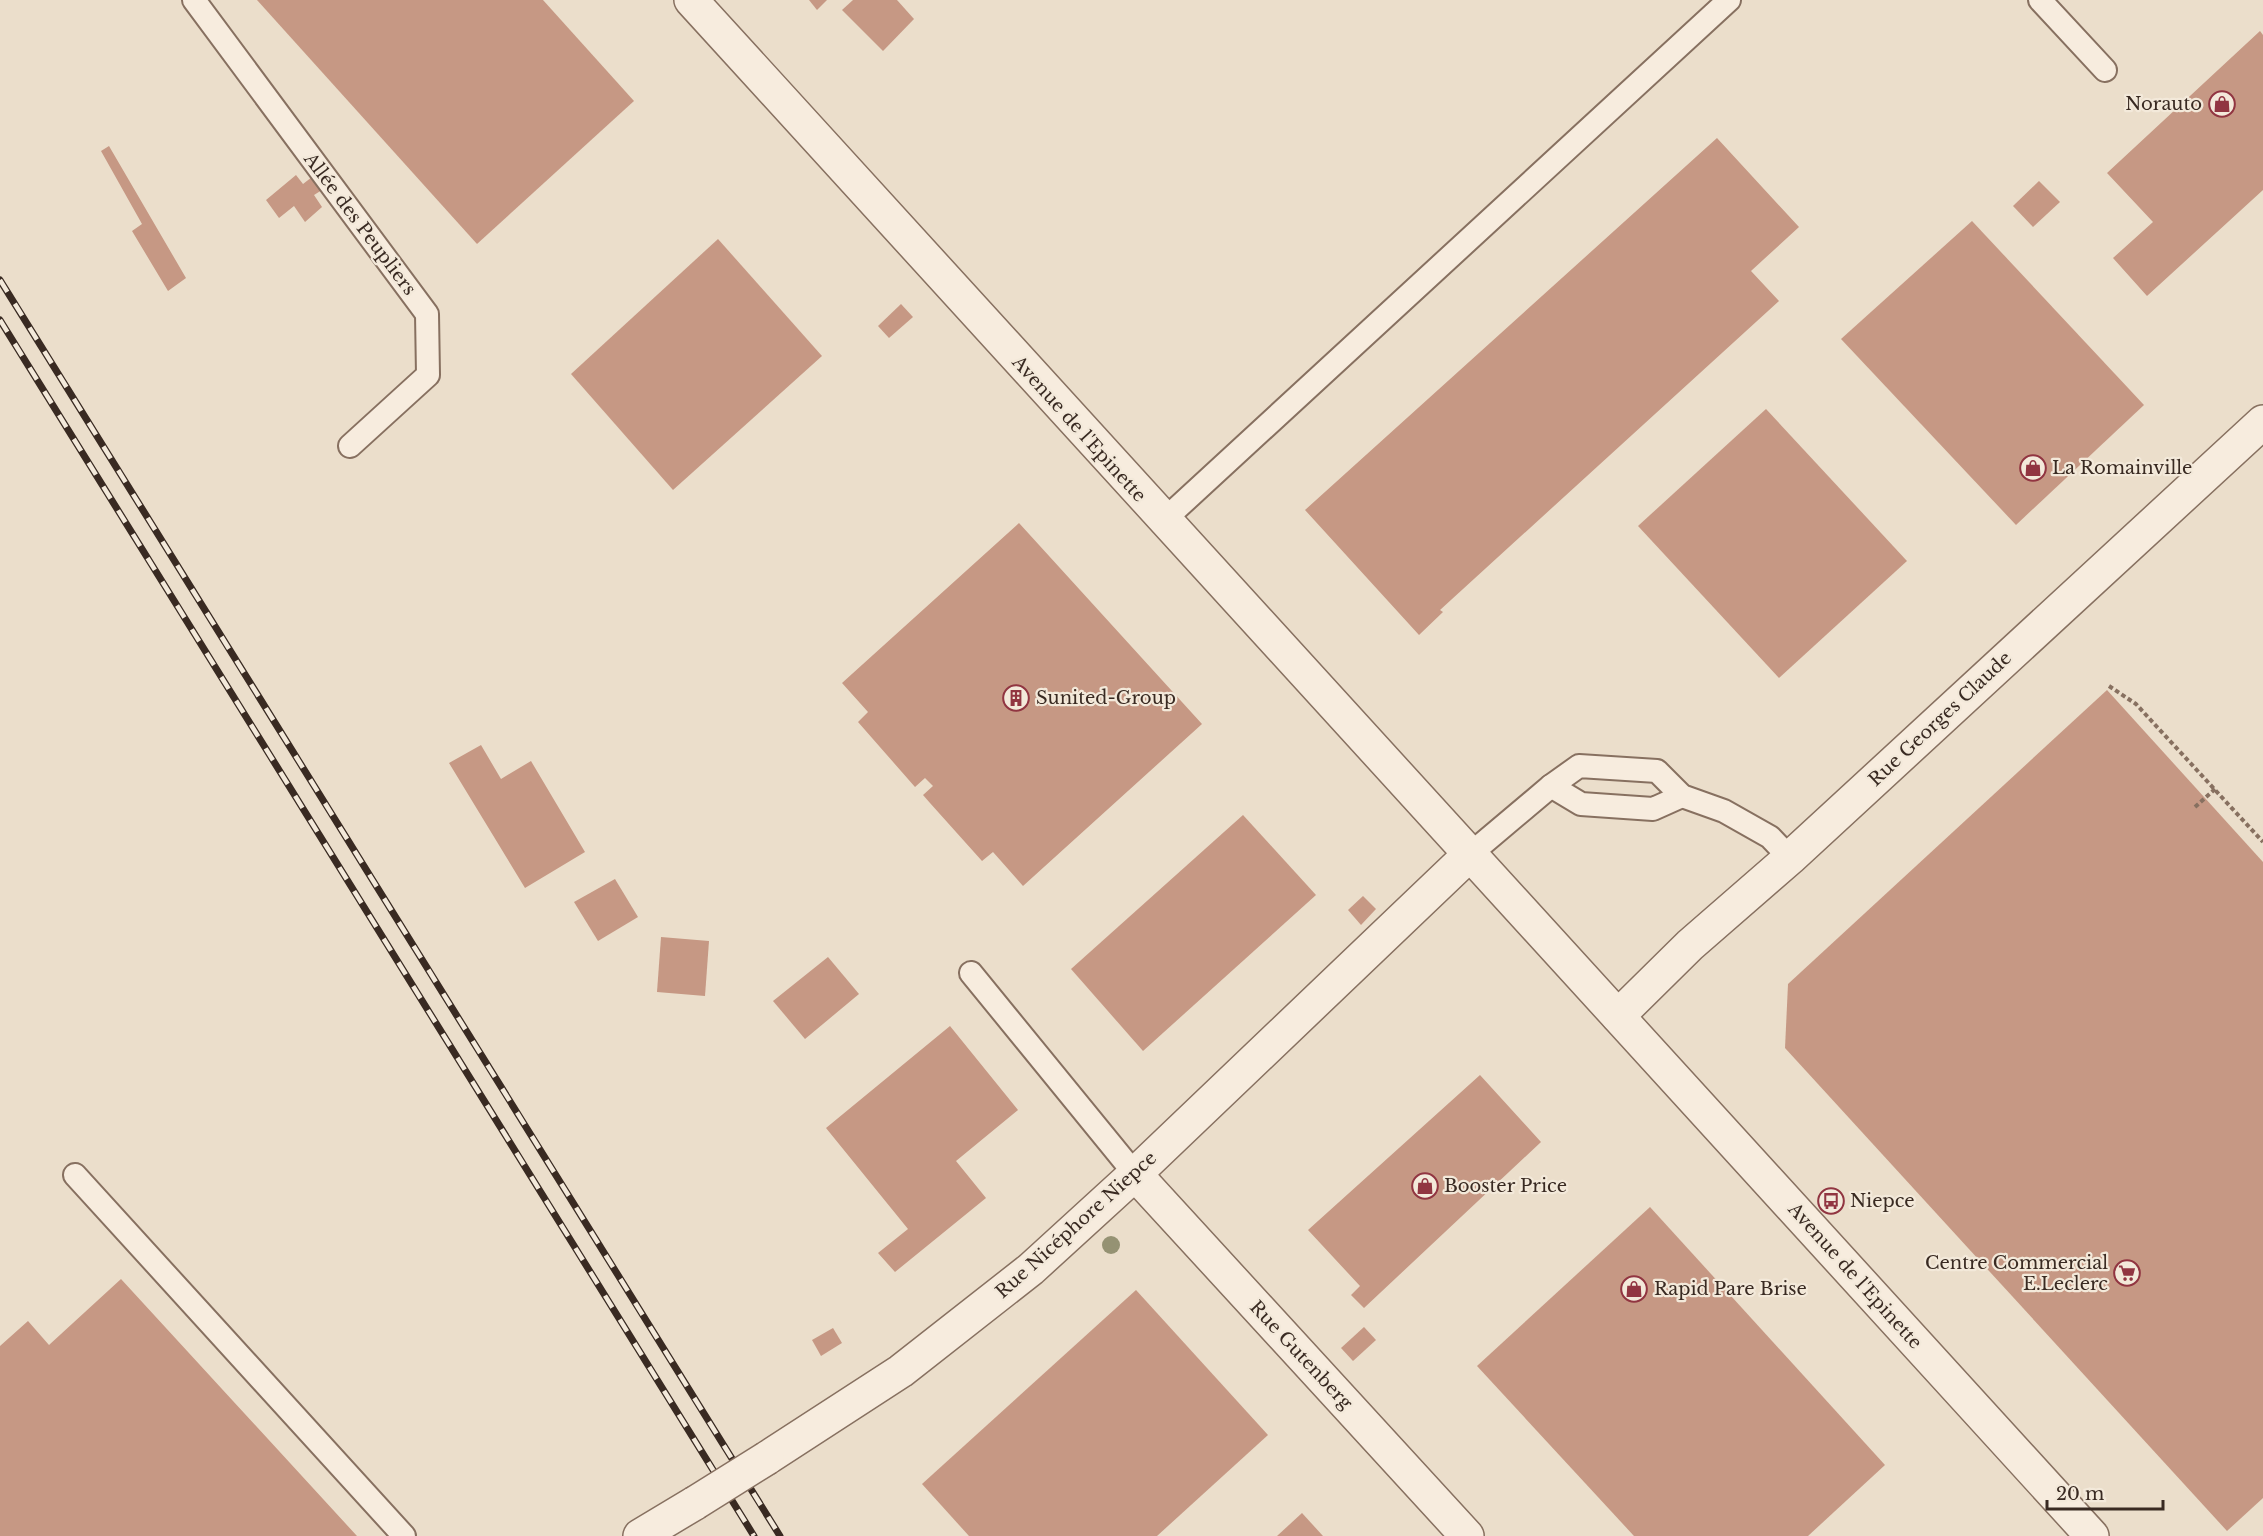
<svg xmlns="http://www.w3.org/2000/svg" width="2263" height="1536" font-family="'Libre Baskerville',serif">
  <rect width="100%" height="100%" fill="#ebdecb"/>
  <g fill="#c69884">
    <polygon points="257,0 543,0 634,101 477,244"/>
    <polygon points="809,0 827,0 817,10"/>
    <polygon points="853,0 897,0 914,19 883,51 842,10"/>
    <polygon points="2260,31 2263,35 2263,190 2147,296 2113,258 2153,222 2107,173"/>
    <polygon points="1717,138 1799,227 1751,271 1779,301 1440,610 1443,612 1419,635 1305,510"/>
    <polygon points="109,146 186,278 168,291 132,231 142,224 101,151"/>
    <polygon points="296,175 303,184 312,177 322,190 314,195 322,207 305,222 294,206 279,218 266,200"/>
    <polygon points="2039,181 2060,202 2033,227 2013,206"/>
    <polygon points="1972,221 2144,405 2016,525 1841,339"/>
    <polygon points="718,239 822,356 673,490 571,374"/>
    <polygon points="901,304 913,317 889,338 878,326"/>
    <polygon points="1766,409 1907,561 1779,678 1638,526"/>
    <polygon points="1019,523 1202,724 1023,886 993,852 982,861 930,803 923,795 933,786 925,778 915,787 858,722 868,712 842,683"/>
    <polygon points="2107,690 2263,862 2263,1498 2227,1531 1785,1048 1788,984"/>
    <polygon points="481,745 501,779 531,761 585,852 525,888 449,763"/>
    <polygon points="1243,815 1316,895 1143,1051 1071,969"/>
    <polygon points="615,879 638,917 598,941 574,902"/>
    <polygon points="1363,896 1376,909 1361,925 1348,910"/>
    <polygon points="661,937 709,941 705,996 657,992"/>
    <polygon points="828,957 859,994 805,1039 773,1001"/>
    <polygon points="950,1026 1018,1110 956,1161 986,1198 895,1272 878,1253 908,1229 826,1128"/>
    <polygon points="1480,1075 1541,1142 1364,1308 1351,1295 1360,1286 1308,1230"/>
    <polygon points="1650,1207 1885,1465 1808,1536 1634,1536 1477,1366"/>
    <polygon points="121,1279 233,1401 357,1536 0,1536 0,1346 28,1321 49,1345"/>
    <polygon points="1136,1290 1268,1435 1157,1536 969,1536 922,1484"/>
    <polygon points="1364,1327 1376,1340 1353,1361 1341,1348"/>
    <polygon points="833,1328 842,1343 821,1356 812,1340"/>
    <polygon points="1302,1513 1323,1536 1277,1536"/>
  </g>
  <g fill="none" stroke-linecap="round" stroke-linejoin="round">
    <g stroke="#877060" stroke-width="26">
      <g id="lane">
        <polyline points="194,0 427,314 428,375 350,446"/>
        <polyline points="2040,0 2105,70"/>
        <polyline points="1163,521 1729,0"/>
        <polyline points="1551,786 1581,804 1653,809 1682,796"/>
        <polyline points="1468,856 1551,786 1579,766 1657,771 1682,796 1724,811 1770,837 1790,858"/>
        <polyline points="971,973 1135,1174"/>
        <polyline points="75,1175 404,1536"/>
      </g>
    </g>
    <g stroke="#877060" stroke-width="36">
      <g id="street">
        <path d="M691,0C1156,514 1624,1025 2092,1536"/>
        <polyline points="1618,1016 1690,945 1790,858 2263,422"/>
        <polyline points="1135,1174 1467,1536"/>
        <polyline points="767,1458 901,1371 1031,1269 1135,1174 1468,856"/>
        <polyline points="640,1536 695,1503"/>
      </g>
    </g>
    <g stroke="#877060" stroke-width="4" stroke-dasharray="4.5 3" stroke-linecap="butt">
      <polyline points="2109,686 2136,704 2263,842"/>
      <polyline points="2195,807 2215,789"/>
    </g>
    <use href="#lane" stroke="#f7ecde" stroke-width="22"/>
    <use href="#street" stroke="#f7ecde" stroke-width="33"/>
    <g stroke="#392a22" stroke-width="7">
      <g id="rail">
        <polyline points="0,280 780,1536"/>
        <polyline points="0,320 754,1536"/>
      </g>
    </g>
    <use href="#rail" stroke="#f3e9da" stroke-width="4.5" stroke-dasharray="14" stroke-linecap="butt"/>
    <g stroke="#877060" stroke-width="36" stroke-linecap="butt">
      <polyline id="street-bridge" points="695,1503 767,1458"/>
    </g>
    <use href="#street-bridge" stroke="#f7ecde" stroke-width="33"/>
  </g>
  <circle fill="#959273" cx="1111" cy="1245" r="9"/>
  <defs>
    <g id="shop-ring" transform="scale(1.35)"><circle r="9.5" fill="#f3e9da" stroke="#913541" stroke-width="1.5"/><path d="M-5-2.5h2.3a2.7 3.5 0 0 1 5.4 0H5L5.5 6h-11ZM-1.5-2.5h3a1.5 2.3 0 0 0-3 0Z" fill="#913541"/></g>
    <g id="building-ring" transform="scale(1.35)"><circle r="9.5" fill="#f3e9da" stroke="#913541" stroke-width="1.5"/><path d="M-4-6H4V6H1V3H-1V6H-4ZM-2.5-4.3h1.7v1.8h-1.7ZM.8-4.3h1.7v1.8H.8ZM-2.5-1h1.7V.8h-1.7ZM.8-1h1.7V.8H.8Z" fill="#913541"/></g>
    <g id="bus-ring" transform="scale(1.35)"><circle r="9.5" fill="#f3e9da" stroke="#913541" stroke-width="1.5"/><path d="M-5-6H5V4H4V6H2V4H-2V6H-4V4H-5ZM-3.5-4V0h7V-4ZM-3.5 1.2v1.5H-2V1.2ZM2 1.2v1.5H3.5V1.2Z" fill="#913541"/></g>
    <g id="supermarket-ring" transform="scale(1.35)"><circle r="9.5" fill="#f3e9da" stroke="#913541" stroke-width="1.5"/><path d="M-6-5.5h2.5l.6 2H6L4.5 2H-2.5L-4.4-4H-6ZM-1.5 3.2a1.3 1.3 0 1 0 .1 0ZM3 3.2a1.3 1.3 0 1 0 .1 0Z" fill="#913541"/></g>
  </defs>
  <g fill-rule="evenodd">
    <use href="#shop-ring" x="2222" y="104"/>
    <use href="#shop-ring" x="2033" y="468"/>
    <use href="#building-ring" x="1016" y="698"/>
    <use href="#shop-ring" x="1425" y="1186"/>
    <use href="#bus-ring" x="1831" y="1201"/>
    <use href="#supermarket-ring" x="2127" y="1273"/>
    <use href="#shop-ring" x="1634" y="1289"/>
  </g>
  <g text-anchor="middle" stroke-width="4.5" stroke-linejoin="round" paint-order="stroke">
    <g font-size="18" fill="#392a22" stroke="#f3e9da" text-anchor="start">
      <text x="2202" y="110" text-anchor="end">Norauto</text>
      <text x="2052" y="474">La Romainville</text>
      <text x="1036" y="704">Sunited-Group</text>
      <text x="1444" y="1192">Booster Price</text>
      <text x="1850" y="1207">Niepce</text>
      <text x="2108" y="1269" text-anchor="end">Centre Commercial<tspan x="2108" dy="21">E.Leclerc</tspan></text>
      <text x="1654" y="1295">Rapid Pare Brise</text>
    </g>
    <g font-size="18" fill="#392a22" stroke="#f3e9da">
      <text transform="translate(360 224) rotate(53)" y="6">Allée des Peupliers</text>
      <text transform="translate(1079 429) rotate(48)" y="6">Avenue de l'Epinette</text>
      <text transform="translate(1940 719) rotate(-43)" y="6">Rue Georges Claude</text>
      <text transform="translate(1076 1225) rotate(-42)" y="6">Rue Nicéphore Niepce</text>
      <text transform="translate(1855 1276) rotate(48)" y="6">Avenue de l'Epinette</text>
      <text transform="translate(1301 1355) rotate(47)" y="6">Rue Gutenberg</text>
    </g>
  </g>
  <path d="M2047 1500v9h116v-9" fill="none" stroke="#392a22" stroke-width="3"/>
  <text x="2056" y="1500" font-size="18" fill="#392a22" stroke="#f3e9da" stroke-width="4.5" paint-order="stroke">20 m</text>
</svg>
